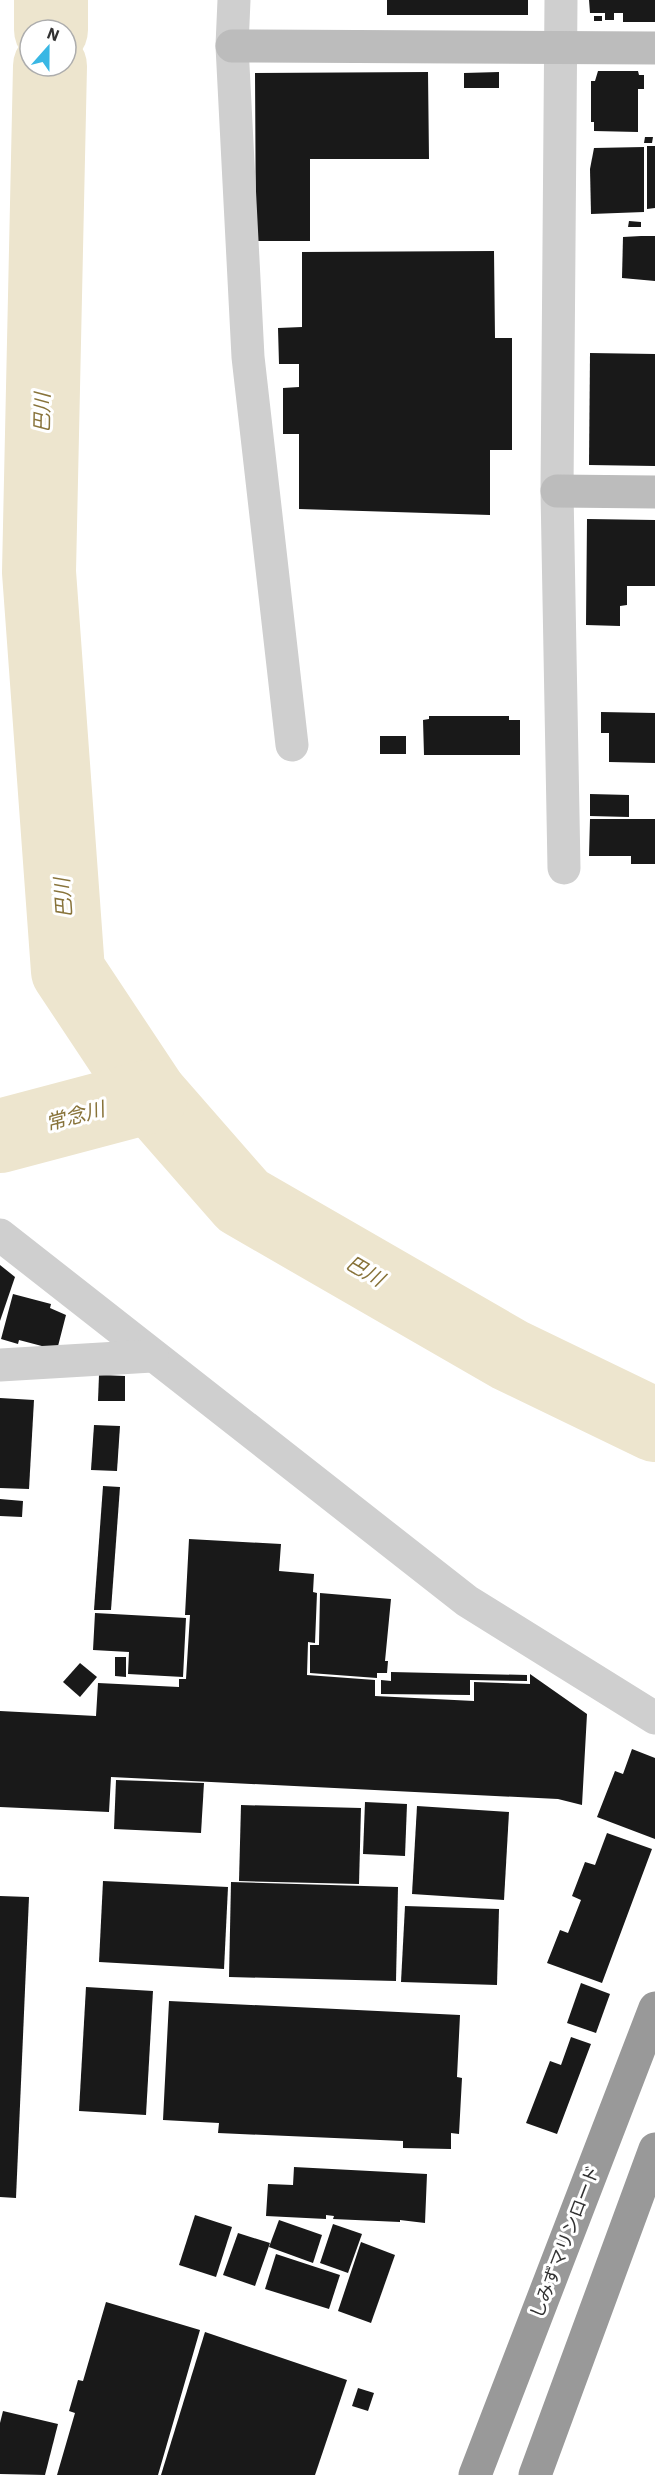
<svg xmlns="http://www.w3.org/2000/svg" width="655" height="2475" font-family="'IBM Plex Sans','Noto Sans JP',sans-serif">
  <rect width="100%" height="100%" fill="#fff"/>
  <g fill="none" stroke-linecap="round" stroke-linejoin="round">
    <g stroke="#ede5ce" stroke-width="74">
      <polyline points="51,30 51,0"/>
      <polyline points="50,66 39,572 68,971 151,1096 243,1201 510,1355 655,1425"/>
      <polyline points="0,1136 151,1096"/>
    </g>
  </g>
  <g fill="#191919">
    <rect x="387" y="0" width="141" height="15"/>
    <polygon points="589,0 655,0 655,22 623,22 623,13 614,13 614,20 605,20 605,13 590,13"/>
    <rect x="594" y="16" width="8" height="5"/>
    <polygon points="598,71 638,71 639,75 644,75 644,89 638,89 638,132 594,131 594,122 591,122 591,81 595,81"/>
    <polygon points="428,72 429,159 310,159 310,241 256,241 255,73"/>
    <polygon points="499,72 499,88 464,88 464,73"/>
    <polygon points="645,137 653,137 652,143 644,143"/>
    <polygon points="647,146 655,146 655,208 647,209"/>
    <polygon points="644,147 644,212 591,214 590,169 594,148"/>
    <polygon points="629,221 641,222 641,227 628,227"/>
    <polygon points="641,236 655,236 655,281 622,278 623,237"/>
    <polygon points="494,251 495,338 512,338 512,450 490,450 490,515 299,509 299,434 283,434 283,388 299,387 299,364 279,364 278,328 302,327 302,252"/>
    <polygon points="590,353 655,354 655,466 589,465"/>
    <polygon points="587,519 655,520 655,586 627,586 627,605 620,606 620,626 586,625"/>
    <polygon points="601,712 655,713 655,763 609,762 609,733 601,733"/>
    <polygon points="429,716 509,716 509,720 520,720 520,755 424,755 423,720 429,719"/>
    <rect x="380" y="736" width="26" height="18"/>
    <polygon points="590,794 629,795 629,817 590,816"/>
    <polygon points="590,819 655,819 655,864 631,864 631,856 589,856"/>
    <polygon points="0,1265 15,1277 0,1321"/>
    <polygon points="13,1294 51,1304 50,1308 66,1315 57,1350 19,1340 18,1344 1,1339"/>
    <polygon points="99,1375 125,1376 125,1401 98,1401"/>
    <polygon points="0,1398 34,1400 29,1489 0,1488"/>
    <polygon points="94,1425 120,1426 117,1471 91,1470"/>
    <polygon points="103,1486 120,1487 111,1610 94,1610"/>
    <polygon points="0,1499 23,1501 22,1517 0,1516"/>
    <polygon points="189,1539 281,1544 279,1571 314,1574 313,1592 317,1593 315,1643 308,1642 307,1675 375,1680 375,1696 474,1701 474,1682 530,1684 530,1674 587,1714 582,1805 558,1799 111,1777 109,1812 0,1807 0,1711 96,1716 98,1683 179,1687 179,1679 186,1679 190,1615 185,1615"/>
    <polygon points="320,1593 391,1599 385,1661 388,1661 387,1673 377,1673 377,1678 310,1673 310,1645 319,1645"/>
    <polygon points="95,1613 186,1618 183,1677 128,1674 129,1652 93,1650"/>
    <polygon points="115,1657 126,1657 126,1677 115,1676"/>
    <polygon points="80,1663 97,1677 80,1697 63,1682"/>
    <polygon points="391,1672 527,1675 527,1681 470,1680 470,1695 381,1694 381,1680 391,1681"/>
    <polygon points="632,1749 655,1758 655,1839 597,1817 615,1771 623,1774"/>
    <polygon points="116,1780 204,1783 201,1833 114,1829"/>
    <polygon points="365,1802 407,1804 405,1856 363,1854"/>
    <polygon points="241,1805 361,1808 359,1884 239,1881"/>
    <polygon points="417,1806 509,1812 504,1900 412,1894"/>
    <polygon points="607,1833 652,1849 602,1983 547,1963 560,1930 568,1933 581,1900 572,1896 585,1862 595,1865"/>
    <polygon points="103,1881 228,1887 224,1969 99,1962"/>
    <polygon points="231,1882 398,1887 396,1981 229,1977"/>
    <polygon points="0,1896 29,1897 16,2198 0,2197"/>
    <polygon points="405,1906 499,1909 497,1985 401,1982"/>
    <polygon points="581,1983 610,1994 596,2033 567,2023"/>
    <polygon points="86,1987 153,1991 146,2115 79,2111"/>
    <polygon points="169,2001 460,2015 457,2077 462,2078 459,2134 451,2133 451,2149 403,2148 403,2141 218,2133 219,2123 163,2120"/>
    <polygon points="571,2037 591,2044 557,2134 526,2123 550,2061 561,2065"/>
    <polygon points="294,2167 427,2174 425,2223 400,2220 400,2222 333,2219 334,2216 326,2215 326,2219 266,2216 268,2184 293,2185"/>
    <polygon points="195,2215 232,2227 216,2277 179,2265"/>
    <polygon points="279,2220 322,2235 313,2263 269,2247"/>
    <polygon points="333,2224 362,2234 348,2273 320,2263"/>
    <polygon points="238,2233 270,2243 255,2286 223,2275"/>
    <polygon points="361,2242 395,2255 371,2323 338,2311"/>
    <polygon points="276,2254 340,2275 329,2309 265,2289"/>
    <polygon points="106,2302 200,2330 158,2475 57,2475 75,2413 69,2411 78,2380 83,2381"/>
    <polygon points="205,2332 347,2380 315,2475 161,2475"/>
    <polygon points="358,2388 374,2393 368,2411 352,2406"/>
    <polygon points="3,2411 58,2424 45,2475 0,2474 0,2423"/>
  </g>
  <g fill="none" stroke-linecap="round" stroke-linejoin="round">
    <g stroke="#cfcfcf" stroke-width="33">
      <polyline points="234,0 232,46 248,357 292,745"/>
      <polyline points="561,0 557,491 564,868"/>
      <polyline points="0,1235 467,1601 655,1718"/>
      <polyline points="0,1365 152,1356"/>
    </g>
    <g stroke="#bcbcbc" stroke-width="33">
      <polyline points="232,46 655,48"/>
      <polyline points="557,491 655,492"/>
    </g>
    <g stroke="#999" stroke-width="33">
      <polyline points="475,2475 655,2008"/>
      <polyline points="535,2475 655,2149"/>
    </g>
  </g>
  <g text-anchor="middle" stroke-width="6" stroke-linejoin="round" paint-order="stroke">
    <g font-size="18" fill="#323232" stroke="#fff">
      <text transform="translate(565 2242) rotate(-69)" y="6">しみずマリンロード</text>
    </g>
    <g font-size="20" font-style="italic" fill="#88733a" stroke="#fff">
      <text transform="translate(42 413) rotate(-89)" y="7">巴川</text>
      <text transform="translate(63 898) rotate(-94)" y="7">巴川</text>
      <text transform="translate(75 1116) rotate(-15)" y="7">常念川</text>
      <text transform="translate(365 1271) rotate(30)" y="7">巴川</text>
    </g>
  </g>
  <g transform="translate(48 48) rotate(21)"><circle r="28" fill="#ffffff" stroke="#adadad" stroke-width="1.5"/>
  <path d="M0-4.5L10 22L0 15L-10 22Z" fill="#39b7e4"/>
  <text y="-9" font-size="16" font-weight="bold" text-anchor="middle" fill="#323232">N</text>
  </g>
</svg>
